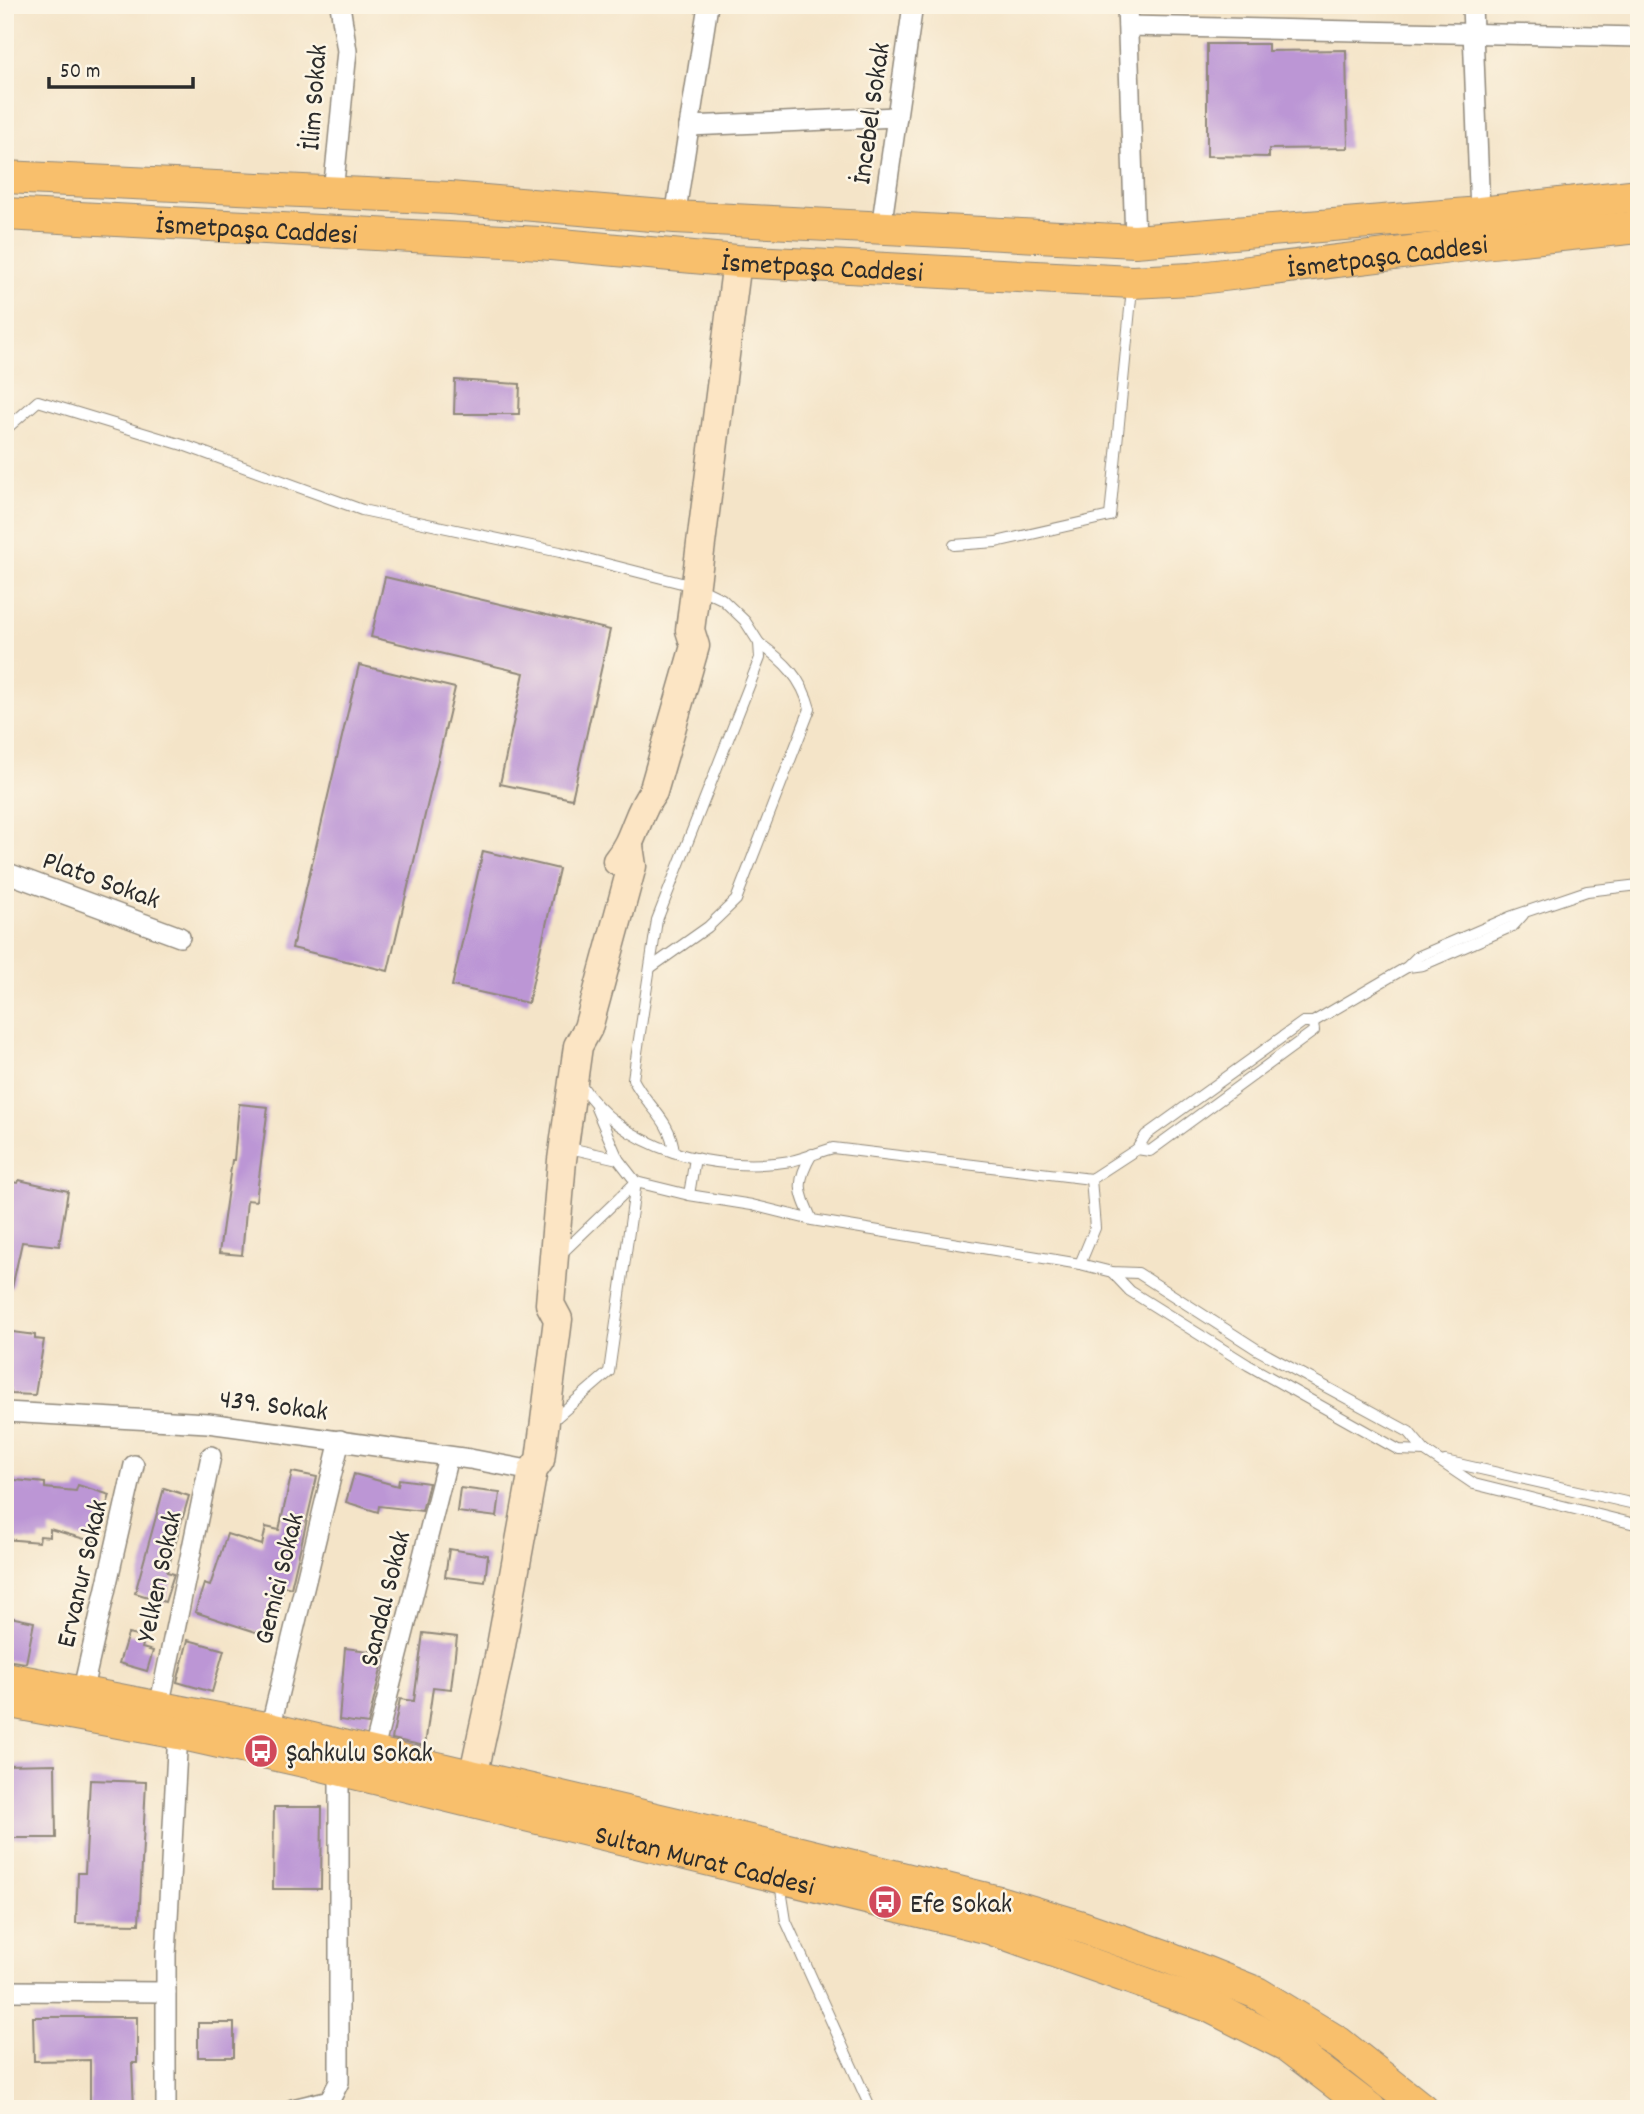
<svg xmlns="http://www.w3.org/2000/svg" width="1644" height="2114" font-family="Dekko,sans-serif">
  <rect width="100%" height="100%" fill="#fcf5e5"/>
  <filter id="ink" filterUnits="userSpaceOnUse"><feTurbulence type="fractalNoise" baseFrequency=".0143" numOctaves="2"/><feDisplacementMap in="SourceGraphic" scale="14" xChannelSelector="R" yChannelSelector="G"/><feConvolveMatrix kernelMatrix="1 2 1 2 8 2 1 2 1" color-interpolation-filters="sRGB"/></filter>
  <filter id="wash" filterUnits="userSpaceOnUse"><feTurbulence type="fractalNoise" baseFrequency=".00686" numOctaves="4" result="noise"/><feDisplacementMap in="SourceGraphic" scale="28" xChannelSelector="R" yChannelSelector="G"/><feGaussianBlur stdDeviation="1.57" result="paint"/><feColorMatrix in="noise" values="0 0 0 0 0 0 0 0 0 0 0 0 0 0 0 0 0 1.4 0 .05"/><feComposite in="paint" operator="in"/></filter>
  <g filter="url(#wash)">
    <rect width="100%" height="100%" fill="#f4e4c8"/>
    <g id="blocks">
      <g fill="#bc96d5">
        <polygon points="1207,44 1268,44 1268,51 1346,50 1348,148 1269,149 1269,157 1207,156"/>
        <polygon points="455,380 520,384 519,414 454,414"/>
        <polygon points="385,577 610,630 572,799 500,784 524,673 371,637"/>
        <polygon points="359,665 455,688 388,971 292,948"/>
        <polygon points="483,851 559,869 528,1003 452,986"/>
        <polygon points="239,1104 268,1107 256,1201 247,1200 242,1255 219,1253 232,1160 234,1160"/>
        <polygon points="19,1180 68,1191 59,1246 22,1242 12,1288 5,1287 5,1221 11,1182 18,1183"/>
        <polygon points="5,1331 35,1335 35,1339 44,1340 35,1395 11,1394 11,1391 5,1390"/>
        <polygon points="292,1472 317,1477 291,1588 284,1586 275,1628 270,1627 268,1636 195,1612 204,1584 210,1586 227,1534 262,1545 266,1527 279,1530"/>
        <polygon points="354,1474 398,1486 399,1479 429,1483 422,1511 379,1506 378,1512 346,1502"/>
        <polygon points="5,1479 45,1483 45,1488 76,1491 78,1485 110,1495 95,1542 50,1529 50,1537 40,1536 39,1542 5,1539"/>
        <polygon points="164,1488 189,1496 167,1572 174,1574 165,1602 135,1593"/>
        <polygon points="460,1488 500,1493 497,1517 457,1512"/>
        <polygon points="449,1549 488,1555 485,1582 445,1577"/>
        <polygon points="5,1616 34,1622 26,1663 5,1660"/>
        <polygon points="423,1633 457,1637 451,1689 433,1687 425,1746 392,1739 400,1699 414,1701"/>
        <polygon points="128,1634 145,1638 142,1648 153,1651 147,1671 119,1663"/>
        <polygon points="188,1640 224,1650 212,1692 177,1682"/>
        <polygon points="345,1648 385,1653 368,1724 339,1720"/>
        <polygon points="55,1764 56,1838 5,1838 5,1765"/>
        <polygon points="90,1780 146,1782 139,1924 76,1923 78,1873 85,1873"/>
        <polygon points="274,1807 322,1807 321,1889 273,1889"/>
        <polygon points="33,2017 137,2017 137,2063 132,2063 134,2109 90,2109 90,2060 34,2061"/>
        <rect x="198" y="2023" width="36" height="34"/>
      </g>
    </g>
  </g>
  <g filter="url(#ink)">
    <use href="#blocks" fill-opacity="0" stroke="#90887a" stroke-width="2"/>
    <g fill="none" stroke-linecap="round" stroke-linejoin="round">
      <g stroke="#90887a" stroke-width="12">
        <g id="service">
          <path d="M5,430L38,401L186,446L362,510L560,552L697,587L722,599L745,621L759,643L760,658L657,920L633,1079C647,1107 671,1119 674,1152"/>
          <polyline points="954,545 996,542 1110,516 1132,288"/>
          <polyline points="1408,967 1423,965 1513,926 1523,915"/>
          <path d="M650,968L708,927L736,900L810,709C802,678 784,661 759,643"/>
          <path d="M580,1083C622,1150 716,1174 791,1161C805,1158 819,1152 833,1148L1091,1179L1137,1149L1146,1135L1303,1022H1313L1407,967L1417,957L1510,917L1587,891L1639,885"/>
          <polyline points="565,1147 618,1159"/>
          <polyline points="1137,1149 1150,1151 1314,1031 1313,1022"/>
          <path d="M812,1154C795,1183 799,1191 812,1220L1080,1264"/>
          <polyline points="1091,1179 1095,1228 1080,1264 1112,1272 1138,1273 1258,1350 1409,1432 1425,1451 1474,1484 1639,1525"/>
          <polyline points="689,1195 752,1205 812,1220"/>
          <polyline points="561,1254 636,1182 689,1195 695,1158"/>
          <polyline points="1112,1272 1130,1291 1248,1365 1399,1450 1425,1451"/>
          <polyline points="551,1422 609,1372 636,1182 618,1159 596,1108"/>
          <polyline points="1445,1461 1639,1505"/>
          <polyline points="780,1883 786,1921 871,2109"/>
        </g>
      </g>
      <g stroke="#90887a" stroke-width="22">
        <g id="minor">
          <polyline points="1127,5 1135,241"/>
          <polyline points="1472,5 1480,213"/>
          <polyline points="1128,26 1639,37"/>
          <polyline points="689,126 897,117"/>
          <polyline points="333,193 347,51 340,5"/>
          <polyline points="675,217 708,5"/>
          <polyline points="881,228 913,5"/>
          <polyline points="5,872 180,937"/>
          <polyline points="5,1412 208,1423 470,1459 533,1471"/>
          <polyline points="82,1693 134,1465"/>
          <polyline points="159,1707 211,1456"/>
          <polyline points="270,1729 340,1440"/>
          <polyline points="373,1754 448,1457"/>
          <polyline points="5,1991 166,1992"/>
          <polyline points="166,2109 166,1955 178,1733"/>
          <polyline points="293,2109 330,2100 339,2082 339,1770"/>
        </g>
      </g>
      <g stroke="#90887a" stroke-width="31">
        <g id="secondary">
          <path d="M617,861C635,840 636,814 653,792L695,646L690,630L737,261"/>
          <polyline points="473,1777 499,1657 533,1470 540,1460 558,1319 550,1304 562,1160 578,1046 588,1028 632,866 629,846"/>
        </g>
      </g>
      <g stroke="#90887a" stroke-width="34">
        <g id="primary">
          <polyline points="5,177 450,198 675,217 1135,241 1480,213 1639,195"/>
          <path id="s1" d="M5,214L540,243L737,261L1132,282L1191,279L1483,243L1639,227"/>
          <polyline points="5,1678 270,1729 780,1848 999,1902 1082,1927 1165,1956 1257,1993 1339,2043 1422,2109"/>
          <path id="s2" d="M5,1701L178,1733L317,1764L989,1928L1209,2006L1286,2045L1370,2109"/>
        </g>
      </g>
      <use href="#service" stroke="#fff" stroke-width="10"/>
      <use href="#minor" stroke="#fff" stroke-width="19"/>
      <use href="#secondary" stroke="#fce5c4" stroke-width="28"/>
      <use href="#primary" stroke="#f8bf6c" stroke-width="32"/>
    </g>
  </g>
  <defs>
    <g id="bus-disc" transform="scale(1.75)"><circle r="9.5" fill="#d1495b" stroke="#fcf5e5"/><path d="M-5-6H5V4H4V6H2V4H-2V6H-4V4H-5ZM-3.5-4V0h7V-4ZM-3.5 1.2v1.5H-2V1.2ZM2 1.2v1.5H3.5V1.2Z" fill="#fff"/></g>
  </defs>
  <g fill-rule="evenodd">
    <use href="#bus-disc" x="261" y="1751"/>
    <use href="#bus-disc" x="885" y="1902"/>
  </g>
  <g text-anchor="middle" stroke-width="5" stroke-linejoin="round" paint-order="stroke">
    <g font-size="28" fill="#2b2b2b" stroke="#fcf5e5">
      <text transform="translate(312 97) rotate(-86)" y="10">İlim Sokak</text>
      <text transform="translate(869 113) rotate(-82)" y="10">İncebel Sokak</text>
      <text dy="10" stroke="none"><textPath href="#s1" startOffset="252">İsmetpaşa Caddesi</textPath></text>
      <text dy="10" stroke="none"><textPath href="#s1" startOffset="1386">İsmetpaşa Caddesi</textPath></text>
      <text dy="10" stroke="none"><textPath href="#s1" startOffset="819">İsmetpaşa Caddesi</textPath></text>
      <text transform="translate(102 878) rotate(20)" y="10">Plato Sokak</text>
      <text transform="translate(274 1403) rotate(7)" y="10">439. Sokak</text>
      <text transform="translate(80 1573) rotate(-77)" y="10">Ervanur Sokak</text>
      <text transform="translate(157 1576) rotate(-78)" y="10">Yelken Sokak</text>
      <text transform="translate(277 1578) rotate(-76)" y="10">Gemici Sokak</text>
      <text transform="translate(383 1598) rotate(-76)" y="10">Sandal Sokak</text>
      <text dy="10" stroke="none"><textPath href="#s2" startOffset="718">Sultan Murat Caddesi</textPath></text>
    </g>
    <g font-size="28" fill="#2b2b2b" stroke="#fcf5e5" text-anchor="start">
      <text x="286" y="1761">Şahkulu Sokak</text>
      <text x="910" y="1912">Efe Sokak</text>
    </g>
  </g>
  <rect width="1644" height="2114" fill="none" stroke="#fcf5e5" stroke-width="28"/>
  <path d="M49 77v10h144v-10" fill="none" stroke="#2b2b2b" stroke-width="3.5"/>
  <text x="60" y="77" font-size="21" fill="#2b2b2b" stroke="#fcf5e5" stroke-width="5" paint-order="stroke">50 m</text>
</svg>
